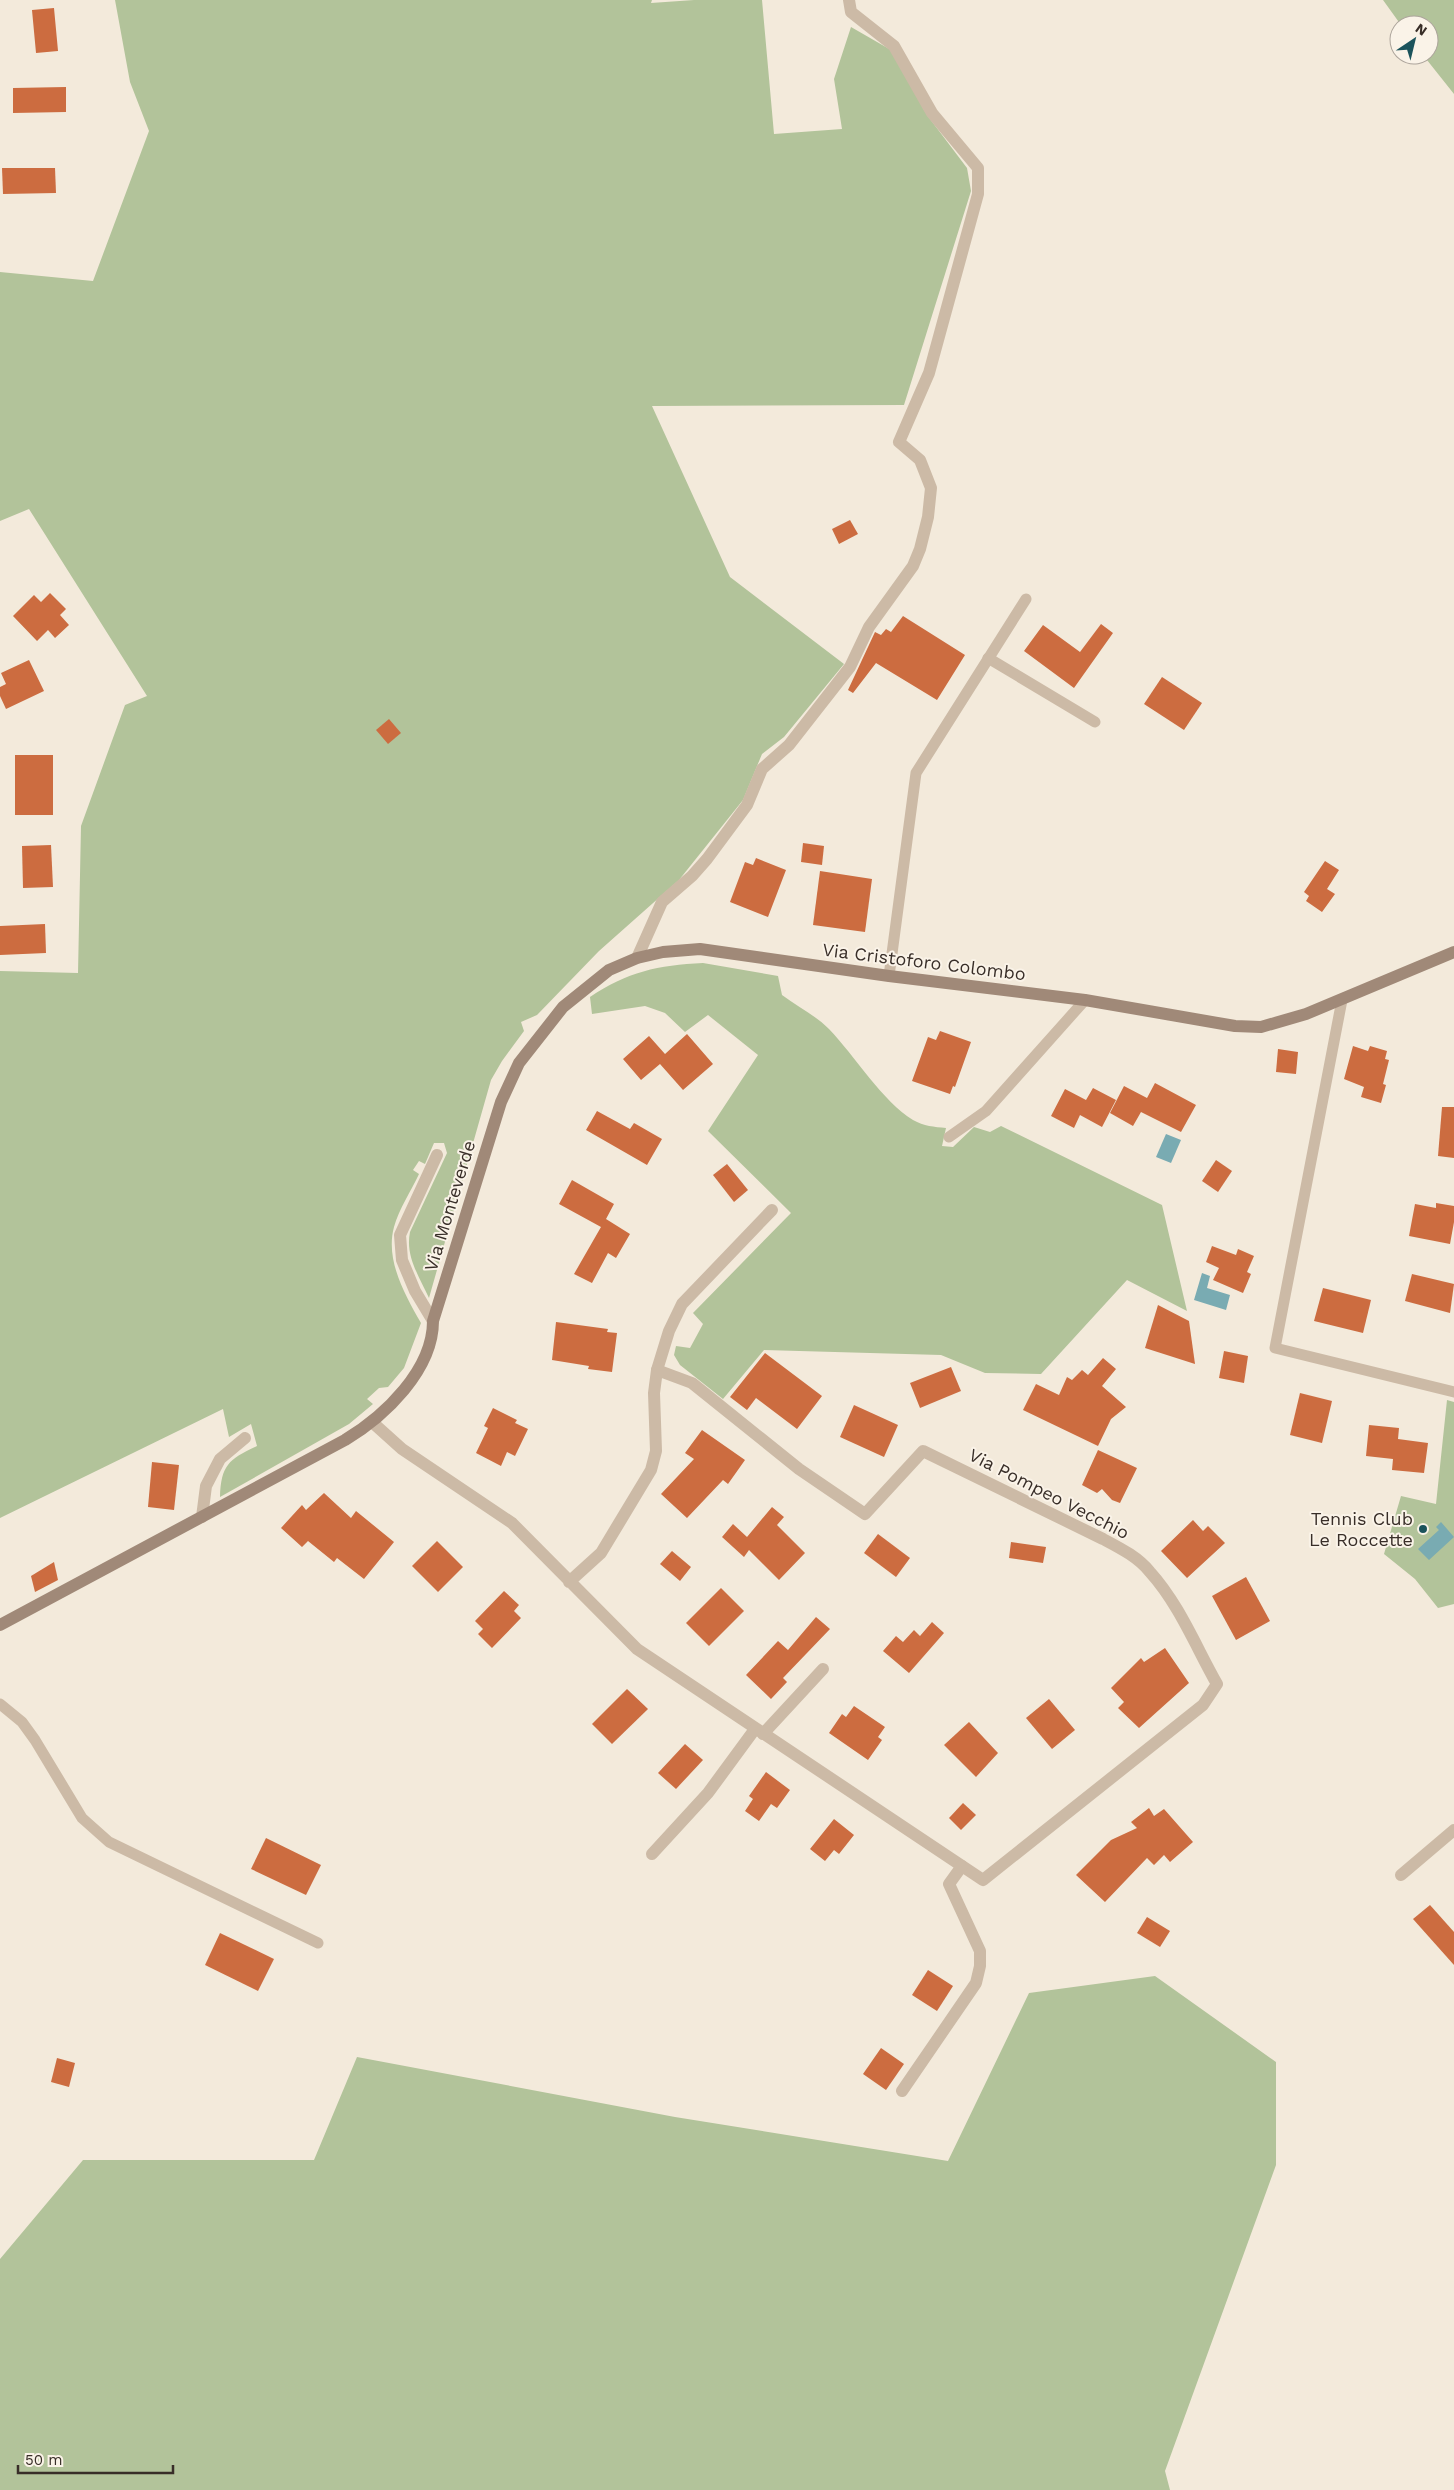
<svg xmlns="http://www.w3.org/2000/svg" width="1454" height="2490" font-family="'Work Sans',sans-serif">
  <rect width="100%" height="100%" fill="#f3eadb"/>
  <g fill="#b2c39a">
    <path d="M115,0H652L651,3L694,0H762L774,134L842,129L834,79L851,27L891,50L927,115L967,168L971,191L904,405L652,406L730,577L844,664L784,737L762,754L743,800L679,880L599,951L537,1015L521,1022L524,1031L502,1061L491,1080L429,1298C419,1276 405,1256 410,1232L447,1153L444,1143H434L425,1164L419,1161L413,1170L419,1174C411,1191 399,1209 394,1227C385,1260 405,1295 421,1323L404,1368L388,1387L379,1388L367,1399L373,1404L349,1424L220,1497C221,1465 229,1459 257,1446L251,1424L229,1437L223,1409L0,1518V971L78,973L81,826L125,705L147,696L29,509L0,521V272L93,281L149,131L130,82Z"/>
    <polygon points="1383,0 1454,0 1454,94 1423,55 1429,55 1429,25 1401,25"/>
    <path d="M703,963L778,976L782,995C798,1007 815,1015 829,1029C855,1056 883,1102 913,1120C924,1126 934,1127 946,1128L942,1146L953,1147L974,1127L990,1132L1001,1126L1162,1205L1187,1311L1127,1280L1041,1374L985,1373L941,1355L764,1350L723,1399L680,1365L674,1355L676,1346L690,1348L703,1324L693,1313L791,1213L708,1131L758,1055L708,1015L685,1032L665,1013L645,1006L592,1014L590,997C627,972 658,965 703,963Z"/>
    <polygon points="1447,1400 1454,1402 1454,1604 1438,1608 1415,1579 1384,1554 1401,1496 1436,1504"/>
    <polygon points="1155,1976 1276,2062 1276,2165 1165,2471 1170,2490 0,2490 0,2259 83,2160 314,2160 357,2057 675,2117 948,2161 1029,1993"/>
  </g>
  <g fill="#79abb2">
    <polygon points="1166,1134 1181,1140 1171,1163 1156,1157"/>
    <polygon points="1202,1273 1210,1276 1207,1288 1230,1295 1226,1310 1194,1300"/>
    <polygon points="1441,1522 1454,1537 1429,1560 1418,1549 1439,1530 1436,1527"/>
  </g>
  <g fill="#cc6c40">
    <polygon points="54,8 58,51 36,53 32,10"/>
    <polygon points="66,87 66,112 13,113 13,88"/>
    <polygon points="2,168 55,168 56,193 3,194"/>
    <polygon points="850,520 858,534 839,544 832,529"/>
    <polygon points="50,593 66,609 60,615 69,625 55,638 48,630 37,641 13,616 34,595 41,602"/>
    <polygon points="903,616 965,655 937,700 876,663 853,693 848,690 875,632 881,635 886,629 891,632"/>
    <polygon points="1101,624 1113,633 1074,688 1024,651 1043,625 1080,652"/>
    <polygon points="29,660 44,691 6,709 0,696 0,687 6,684 1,673"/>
    <polygon points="1162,677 1202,703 1184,730 1144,704"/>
    <polygon points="389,719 401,733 388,744 376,730"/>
    <rect x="15" y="755" width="38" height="60"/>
    <polygon points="803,843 824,846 822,865 801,862"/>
    <polygon points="51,845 53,887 23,888 22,846"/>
    <polygon points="756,858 786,870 768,917 730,902 745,862 753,865"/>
    <polygon points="1325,861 1339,870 1327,889 1335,894 1322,912 1306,901 1309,896 1304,892"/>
    <polygon points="820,871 872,879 865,932 813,925"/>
    <polygon points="45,924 46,953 0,955 0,926"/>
    <polygon points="940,1031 971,1042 955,1087 953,1086 950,1094 912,1081 928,1037 936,1040"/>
    <polygon points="687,1034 713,1064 683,1090 660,1064 641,1080 623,1059 649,1036 665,1054"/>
    <polygon points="1353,1046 1368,1051 1370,1046 1387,1051 1385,1059 1389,1060 1383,1084 1386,1085 1381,1103 1361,1097 1364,1087 1344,1079"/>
    <polygon points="1278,1049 1298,1052 1296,1074 1276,1072"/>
    <polygon points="1155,1083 1196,1105 1181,1132 1141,1112 1133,1126 1110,1113 1124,1086 1147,1098"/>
    <polygon points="1093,1088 1116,1100 1102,1127 1080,1115 1074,1128 1051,1116 1065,1089 1086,1100"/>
    <polygon points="1442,1107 1454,1107 1454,1158 1438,1156"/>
    <polygon points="597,1111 630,1129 634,1123 662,1139 647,1165 586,1130"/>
    <polygon points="1216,1160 1232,1171 1218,1192 1202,1181"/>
    <polygon points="727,1164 748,1190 734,1202 713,1175"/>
    <polygon points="572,1180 614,1204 606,1219 630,1234 616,1258 608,1253 592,1283 574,1274 601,1227 559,1204"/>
    <polygon points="1436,1203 1454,1206 1454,1222 1450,1244 1409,1236 1415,1204 1436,1208"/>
    <polygon points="1212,1246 1236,1255 1238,1249 1254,1256 1247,1272 1251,1274 1243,1293 1213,1280 1219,1268 1206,1262"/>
    <polygon points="1412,1274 1454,1284 1450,1313 1405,1301"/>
    <polygon points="1323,1288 1371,1300 1363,1333 1314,1321"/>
    <polygon points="1158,1305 1189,1321 1195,1364 1145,1348"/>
    <polygon points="556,1322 608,1329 607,1332 617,1333 612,1372 588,1369 589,1366 552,1360"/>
    <polygon points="1224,1351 1248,1356 1244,1383 1219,1378"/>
    <polygon points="765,1353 822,1396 797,1429 756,1398 747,1410 730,1397"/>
    <polygon points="1103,1358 1116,1369 1102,1386 1126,1407 1111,1419 1098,1446 1023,1410 1036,1384 1059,1395 1067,1377 1072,1380 1082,1370 1088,1375"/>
    <polygon points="951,1367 961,1391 920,1408 910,1383"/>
    <polygon points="1300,1393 1332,1401 1322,1443 1290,1435"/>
    <polygon points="854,1405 898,1425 884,1457 840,1437"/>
    <polygon points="493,1408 517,1420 515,1423 528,1429 515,1456 507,1452 501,1466 476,1453 488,1428 484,1426"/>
    <polygon points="1369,1425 1399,1428 1398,1439 1428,1443 1424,1473 1392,1470 1393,1459 1366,1456"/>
    <polygon points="702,1430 745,1460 728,1484 723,1480 687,1518 661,1494 694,1459 685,1453"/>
    <polygon points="1098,1450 1137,1468 1120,1503 1112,1500 1102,1489 1097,1493 1082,1485"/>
    <polygon points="152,1462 179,1465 174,1510 148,1507"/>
    <polygon points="324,1493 351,1518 356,1511 394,1542 364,1579 337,1558 334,1562 308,1541 302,1547 281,1528 302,1505 306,1510"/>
    <polygon points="772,1507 784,1517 777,1525 805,1553 779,1580 749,1550 744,1557 722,1537 733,1524 747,1537"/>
    <polygon points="1193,1520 1203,1531 1208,1526 1225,1543 1187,1578 1161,1551"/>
    <polygon points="878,1534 910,1558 896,1577 864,1553"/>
    <polygon points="437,1541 463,1567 438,1592 412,1566"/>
    <polygon points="1011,1542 1046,1547 1043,1563 1009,1558"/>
    <polygon points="672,1551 691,1567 680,1581 660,1564"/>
    <polygon points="54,1562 58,1580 35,1592 31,1576"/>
    <polygon points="1246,1577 1270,1621 1236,1640 1212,1596"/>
    <polygon points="721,1588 744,1611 709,1646 686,1623"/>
    <polygon points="504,1591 519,1605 514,1611 521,1618 492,1648 478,1634 483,1629 475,1621"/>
    <polygon points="816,1617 830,1629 783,1678 787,1682 771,1699 746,1675 778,1641 788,1650"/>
    <polygon points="932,1622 944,1633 909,1673 883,1651 896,1636 903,1642 914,1630 920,1636"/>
    <polygon points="1165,1648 1189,1683 1139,1728 1118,1708 1124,1702 1111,1688 1141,1658 1144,1662"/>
    <polygon points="627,1689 648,1709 612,1744 592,1724"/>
    <polygon points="1049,1699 1075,1730 1052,1749 1026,1718"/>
    <polygon points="854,1706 885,1727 878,1737 882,1740 868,1760 829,1733 842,1714 846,1717"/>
    <polygon points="969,1722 998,1753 976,1777 944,1745"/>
    <polygon points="685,1744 703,1760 676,1789 658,1773"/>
    <polygon points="766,1772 790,1790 777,1808 771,1804 759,1821 745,1811 753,1799 749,1796"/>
    <polygon points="963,1803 976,1815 961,1830 949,1818"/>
    <polygon points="1149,1808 1154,1816 1164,1809 1193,1842 1170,1862 1164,1855 1154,1865 1147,1858 1105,1902 1076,1875 1111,1840 1137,1828 1131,1822"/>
    <polygon points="834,1819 854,1835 839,1854 834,1850 825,1861 810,1849"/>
    <polygon points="266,1838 321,1865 306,1895 251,1869"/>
    <polygon points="1430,1905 1454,1932 1454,1965 1413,1919"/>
    <polygon points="1147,1917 1170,1931 1160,1947 1137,1933"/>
    <polygon points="220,1933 274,1959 258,1991 205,1965"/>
    <polygon points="928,1970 953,1986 937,2011 912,1995"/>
    <polygon points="881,2048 904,2064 886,2090 863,2074"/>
    <polygon points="57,2058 75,2063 69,2087 51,2082"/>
  </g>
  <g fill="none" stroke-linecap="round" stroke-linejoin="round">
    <g stroke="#ccbaa6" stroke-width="11">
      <polyline points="988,658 1095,722"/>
      <polyline points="889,976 916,773 1026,599"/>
      <polyline points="1342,1000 1275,1348 1454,1392"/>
      <polyline points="949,1137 986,1111 1085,1000"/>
      <polyline points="0,1704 22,1722 35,1740 82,1818 109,1842 318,1943"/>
    </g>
    <g stroke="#ccbaa6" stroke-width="12">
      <polyline points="637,958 662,902 692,876 707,859 747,805 762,769 789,745 850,667 869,627 913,566 920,549 928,517 931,488 920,460 899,442 929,373 978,194 978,168 932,113 894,46 851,12 849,0"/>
      <polyline points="433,1321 415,1291 402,1260 400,1235 437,1155"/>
      <polyline points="657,1370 669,1331 682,1304 772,1210"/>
      <path d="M372,1422L402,1449L512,1523L637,1649L983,1880L1203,1705L1217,1684C1196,1647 1179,1604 1150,1572C1138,1557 1120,1548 1103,1539L923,1451L865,1514L799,1469L692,1383L657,1370L654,1393L656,1451L651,1470L601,1553L569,1582"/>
      <polyline points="202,1517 206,1486 220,1459 245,1438"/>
      <polyline points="763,1734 823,1669"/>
      <polyline points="652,1854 708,1793 755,1729"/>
      <polyline points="1401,1875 1454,1830"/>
      <polyline points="902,2091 976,1983 980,1966 980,1951 949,1884 962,1866"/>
    </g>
    <path stroke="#a08978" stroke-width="12" d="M0,1625L345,1440C385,1416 433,1370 433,1321L501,1102L519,1063L563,1007L609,970L637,958L663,952L700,949L889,976L1085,1000L1235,1026L1261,1027L1306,1014L1454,952"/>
  </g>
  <circle fill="#1b535b" stroke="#faf3e8" stroke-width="2" cx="1423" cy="1529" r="5"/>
  <g text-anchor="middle" stroke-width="4" stroke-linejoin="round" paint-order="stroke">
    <g font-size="18" fill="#382e28" stroke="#faf3e8">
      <text transform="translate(924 962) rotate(7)" y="6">Via Cristoforo Colombo</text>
      <text transform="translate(450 1206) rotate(-73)" y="6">Via Monteverde</text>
      <text transform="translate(1049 1494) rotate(27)" y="6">Via Pompeo Vecchio</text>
    </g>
    <g font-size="18" fill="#382e28" stroke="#faf3e8" text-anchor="end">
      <text x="1413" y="1525">Tennis Club<tspan x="1413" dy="21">Le Roccette</tspan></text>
    </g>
  </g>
  <g transform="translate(1414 40) rotate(35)"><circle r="24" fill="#faf3e8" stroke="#aca49b"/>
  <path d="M0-4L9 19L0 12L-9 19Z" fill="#1b535b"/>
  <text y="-8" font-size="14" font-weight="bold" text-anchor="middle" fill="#382e28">N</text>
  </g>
  <path d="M18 2465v8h155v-8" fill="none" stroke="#382e28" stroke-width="2.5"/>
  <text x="25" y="2465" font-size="15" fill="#382e28" stroke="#faf3e8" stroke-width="4" paint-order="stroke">50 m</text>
</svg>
